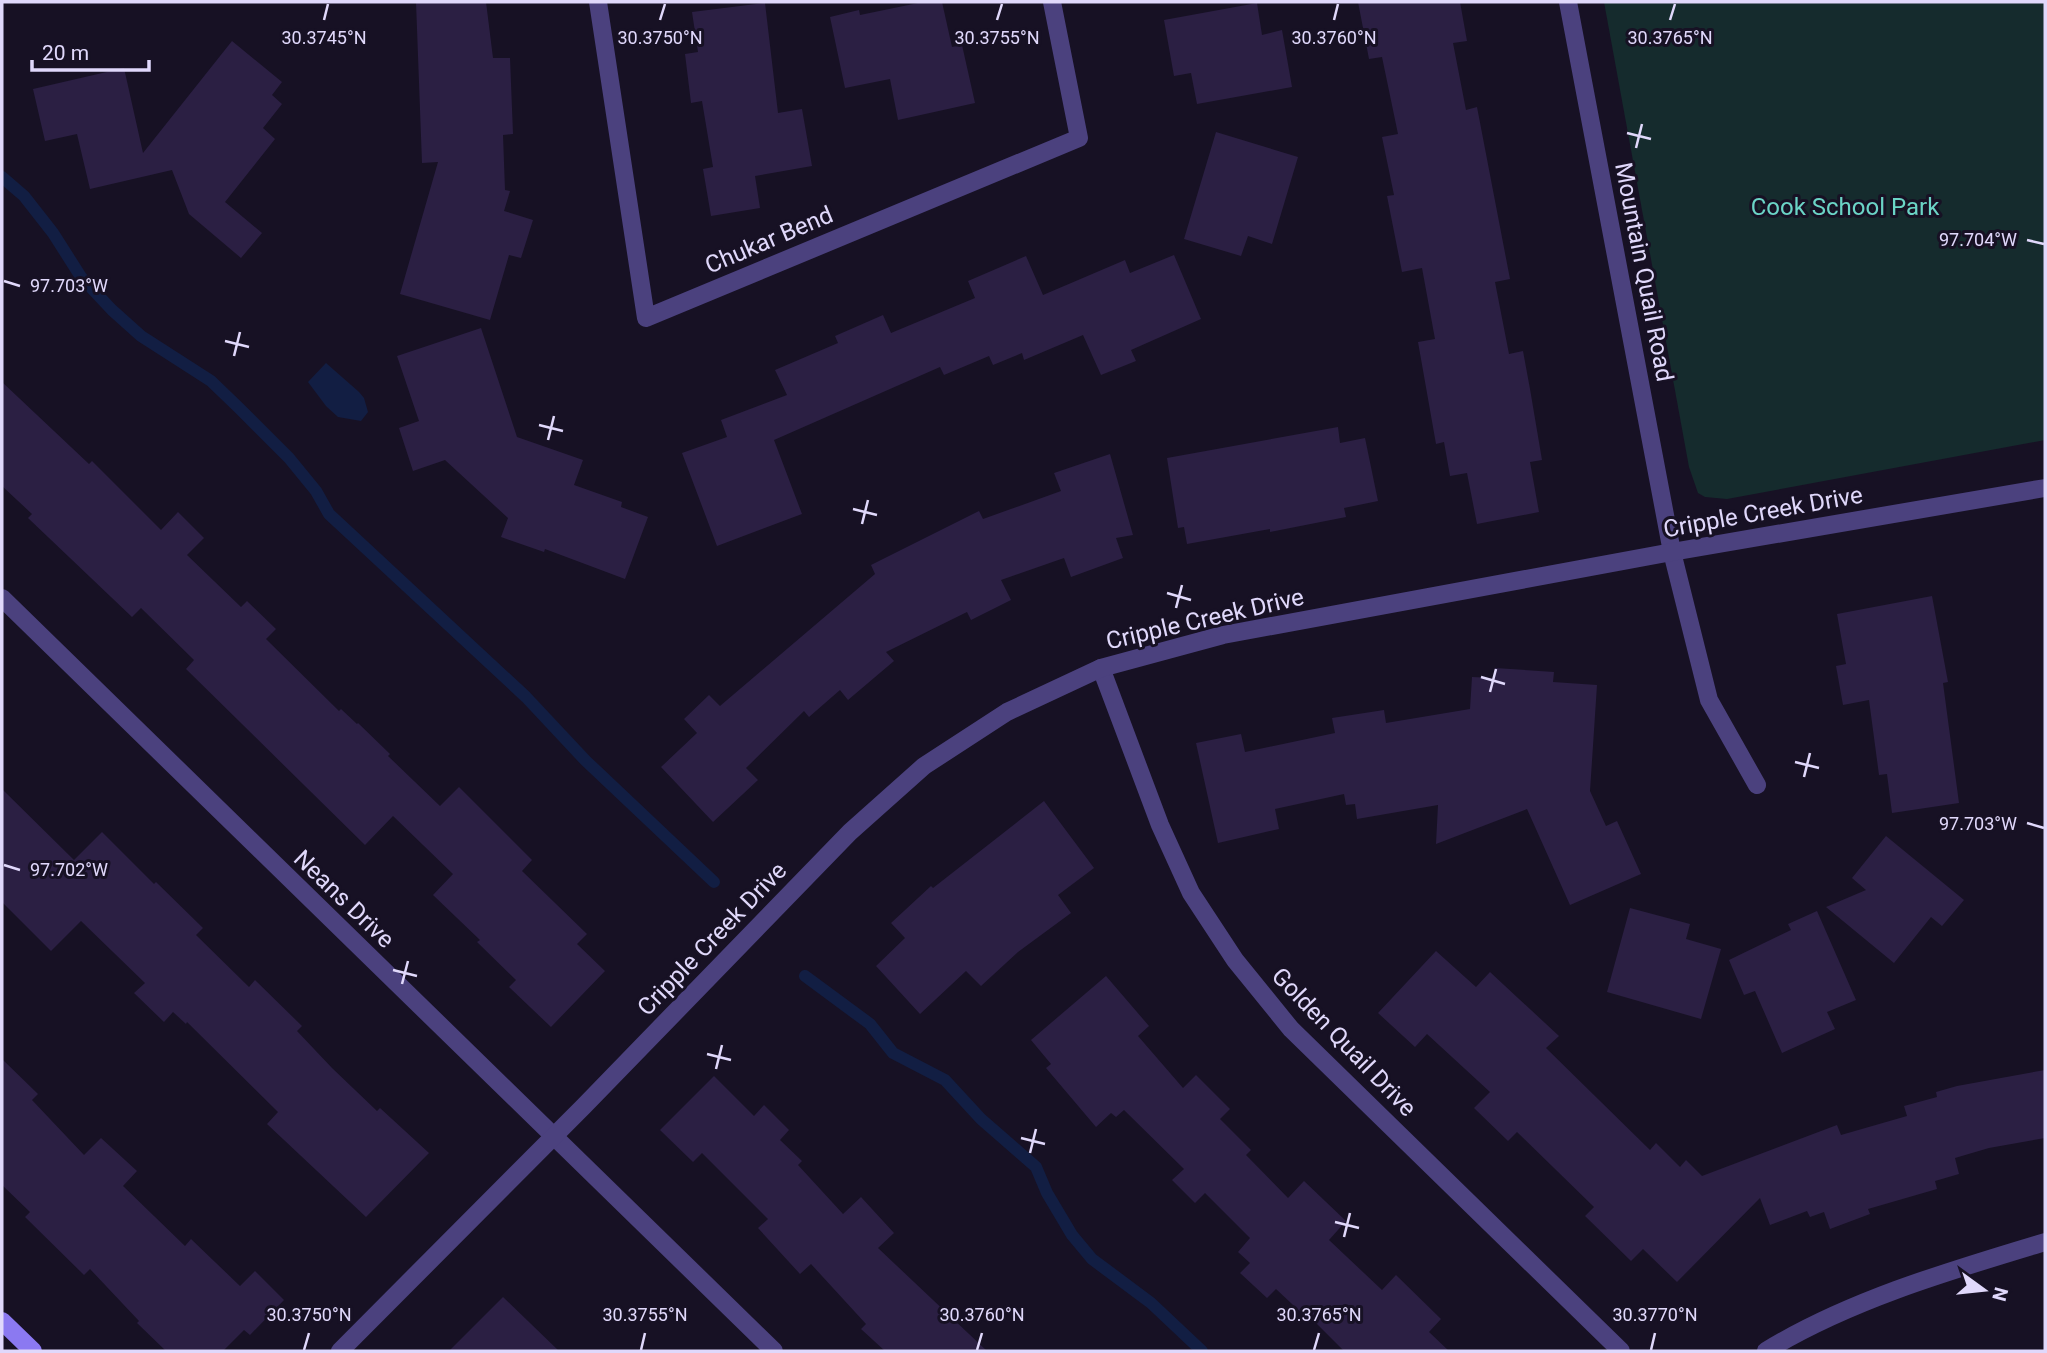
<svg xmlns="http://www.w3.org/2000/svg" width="2047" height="1353" font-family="Roboto,sans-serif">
  <rect width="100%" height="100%" fill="#171124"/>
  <polygon fill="#152b2d" points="1604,2 2045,2 2045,440 1727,499 1705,497 1698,493 1689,467"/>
  <polygon fill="#121e43" points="326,363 359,392 364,398 368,412 361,421 338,417 326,406 308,382"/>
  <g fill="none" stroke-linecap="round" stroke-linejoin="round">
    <g stroke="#121e43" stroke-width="12">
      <polyline points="2,177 24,196 53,233 81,277 112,310 141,336 211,381 239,408 289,458 316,491 329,514 526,697 586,761 714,882"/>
      <polyline points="805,976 870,1024 893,1053 945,1080 981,1119 1036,1167 1047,1193 1072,1235 1092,1259 1151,1303 1202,1351"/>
    </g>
  </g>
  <g fill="#2b1f43">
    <polygon points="416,2 486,2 493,58 510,58 513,134 503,135 505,190 510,191 504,211 533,220 521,258 509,255 490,320 400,294 438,162 422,163"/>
    <polygon points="923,2 942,2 952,47 962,45 975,103 898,120 890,79 845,88 830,17 859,10 860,15"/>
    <polygon points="1358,2 1460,2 1467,41 1453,43 1466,110 1477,107 1510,279 1495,282 1509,354 1523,351 1530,389 1542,460 1530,462 1539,512 1477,524 1467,473 1450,476 1444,442 1436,444 1418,342 1435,339 1422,268 1402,272 1387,196 1394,195 1382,137 1398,134 1382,57 1369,59"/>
    <polygon points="765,3 778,113 802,109 812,166 755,176 760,208 711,216 703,169 713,167 702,101 691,103 685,54 698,52 692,12"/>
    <polygon points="1257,3 1262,35 1282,30 1292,87 1197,104 1191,73 1174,76 1164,20"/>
    <polygon points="232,41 282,82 272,95 282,104 263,128 275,139 225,202 262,233 241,258 189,214 172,170 90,189 77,134 45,141 33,89 124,68 143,153"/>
    <polygon points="1216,132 1298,157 1272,244 1248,236 1241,256 1184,239"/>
    <polygon points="1174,255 1201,319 1131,350 1136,361 1101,375 1083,335 1024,360 1022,353 993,365 989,356 944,375 940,367 774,440 802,514 717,546 682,453 727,437 721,420 787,395 775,370 838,343 835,336 883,315 891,333 975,298 968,281 1026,256 1043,295 1125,260 1130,273"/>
    <polygon points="481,328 517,437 583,460 574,485 622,502 621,507 648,517 625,579 545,549 544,552 501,537 508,518 445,460 413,471 399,428 419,421 397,356"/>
    <polygon points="2,382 89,464 92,461 161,530 178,512 204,538 187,555 241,607 247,601 276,629 266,639 339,711 341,709 357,724 358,723 390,754 388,756 440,806 459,787 532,860 522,871 587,934 577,944 605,971 551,1027 509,987 516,980 477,942 480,940 433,895 453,874 393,816 365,845 186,669 194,660 141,608 132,617 28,518 32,514 2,486"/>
    <polygon points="1338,427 1340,443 1365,438 1378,501 1344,508 1346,517 1270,532 1270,529 1187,544 1184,527 1178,528 1167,458"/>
    <polygon points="1110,454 1133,535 1116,538 1123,558 1071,577 1064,558 1001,580 1011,600 971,620 967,612 886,652 894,661 848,700 840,690 809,717 804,711 746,768 758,780 713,822 661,767 697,733 684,719 709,695 720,706 875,574 871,565 979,511 983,519 1061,491 1054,473"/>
    <polygon points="1932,596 1948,682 1943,683 1959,803 1892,813 1887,774 1879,775 1869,700 1843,705 1836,666 1846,664 1837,614"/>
    <polygon points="1495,668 1554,672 1553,682 1597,685 1590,791 1606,826 1617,821 1641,874 1570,905 1527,809 1436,844 1438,805 1357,819 1355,804 1346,805 1344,794 1275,809 1279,829 1218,843 1196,743 1241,734 1245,752 1335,733 1332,718 1384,710 1386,723 1470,709 1472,677 1494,678"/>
    <polygon points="2,789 74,860 102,832 154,884 156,882 203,928 196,935 249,987 255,980 302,1026 297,1031 332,1068 377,1111 380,1108 429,1153 366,1217 267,1124 278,1112 187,1022 186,1024 173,1012 164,1022 134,993 145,983 81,921 51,951 2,902"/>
    <polygon points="1044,801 1094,868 1058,895 1071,913 1018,952 981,986 966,971 920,1014 876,966 905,938 891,923 931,886 933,888"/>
    <polygon points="1886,836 1964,900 1942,926 1931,917 1894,963 1826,907 1866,890 1852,878"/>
    <polygon points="1630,908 1690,924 1686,939 1721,949 1701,1019 1607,992"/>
    <polygon points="1817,911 1856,1000 1827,1012 1835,1029 1782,1053 1755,991 1744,995 1729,960 1791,930 1788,924"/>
    <polygon points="1436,951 1476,987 1490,972 1559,1036 1546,1048 1650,1150 1656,1143 1680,1167 1686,1160 1702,1176 1837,1125 1841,1135 1907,1116 1904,1106 1937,1097 1936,1092 1957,1086 2045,1070 2045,1138 1989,1148 1955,1158 1959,1174 1935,1181 1937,1189 1868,1209 1870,1214 1830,1229 1824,1212 1810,1217 1807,1211 1770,1225 1760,1198 1677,1282 1643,1249 1631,1261 1585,1216 1594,1207 1517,1132 1508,1141 1474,1108 1490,1092 1427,1034 1415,1047 1378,1013"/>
    <polygon points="1106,976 1149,1026 1138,1036 1183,1088 1196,1075 1230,1109 1220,1119 1251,1150 1246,1155 1288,1198 1304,1181 1346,1221 1329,1240 1382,1290 1396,1275 1441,1319 1429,1332 1449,1351 1344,1351 1310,1317 1308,1319 1276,1289 1267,1298 1240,1273 1250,1263 1238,1252 1250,1238 1205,1193 1195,1203 1172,1180 1184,1169 1124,1110 1116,1117 1111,1113 1096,1127 1046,1068 1051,1064 1031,1040"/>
    <polygon points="2,1059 38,1094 32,1100 84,1155 101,1138 137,1171 123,1186 185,1246 191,1239 240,1286 255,1271 284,1300 250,1335 244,1330 223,1351 166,1351 137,1323 139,1321 90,1269 84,1275 25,1217 30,1212 2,1185"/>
    <polygon points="714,1076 754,1116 764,1105 789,1130 780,1140 802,1161 798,1165 843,1214 861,1197 894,1233 878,1248 987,1351 885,1351 861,1329 866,1324 811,1264 800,1274 758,1228 768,1219 702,1153 693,1162 660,1130"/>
    <polygon points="503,1297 559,1351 449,1351"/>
  </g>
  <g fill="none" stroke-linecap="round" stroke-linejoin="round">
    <g stroke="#4b417e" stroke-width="18">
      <polyline points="598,2 646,318 1079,138 1052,2"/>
      <polyline points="1568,2 1672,552 1709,700 1757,785"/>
      <polyline points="2,598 774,1351"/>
      <polyline points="1101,668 1160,825 1191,893 1235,960 1291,1029 1621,1351"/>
      <polyline points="340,1351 584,1106 850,832 924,766 1007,712 1101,668 1223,635 1672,552 2045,488"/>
      <path d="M1766,1351C1849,1300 1952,1270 2045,1242"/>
    </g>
    <polyline stroke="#8b79f1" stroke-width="18" points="2,1321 33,1351"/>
  </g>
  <path fill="none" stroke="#e0d8fb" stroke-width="2.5" d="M324,20L328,4M660,20L665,4M997,20L1002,4M1334,20L1338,4M1670,20L1675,4M1627,133L1651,139M1636,148L1642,124M2027,240L2044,244M4,281L20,286M225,341L249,347M234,356L240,332M539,425L563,431M548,440L554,416M853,509L877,515M862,524L868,500M1167,593L1191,600M1176,608L1182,585M1481,677L1505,684M1490,692L1496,669M1795,762L1819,768M1804,777L1810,753M2027,823L2044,828M4,865L20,870M393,970L417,976M402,984L408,961M707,1054L731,1060M716,1069L722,1045M1021,1138L1045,1144M1030,1153L1036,1129M1335,1222L1359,1228M1344,1237L1350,1213M304,1350L309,1333M641,1350L645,1333M977,1350L982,1333M1314,1350L1319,1333M1651,1350L1655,1333"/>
  <g text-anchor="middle" stroke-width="6" stroke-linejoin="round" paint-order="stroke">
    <g font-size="24" fill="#6bd4c6" stroke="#171124">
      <text x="1845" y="215">Cook School Park</text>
    </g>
    <g font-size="24" fill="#e0d8fb" stroke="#171124">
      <text transform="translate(769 240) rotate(-23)" y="8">Chukar Bend</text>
      <text transform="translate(1644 272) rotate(79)" y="8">Mountain Quail Road</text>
      <text transform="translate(1763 512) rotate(-10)" y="8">Cripple Creek Drive</text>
      <text transform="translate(1205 619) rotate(-13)" y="8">Cripple Creek Drive</text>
      <text transform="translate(344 899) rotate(44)" y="8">Neans Drive</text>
      <text transform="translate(712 939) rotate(-46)" y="8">Cripple Creek Drive</text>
      <text transform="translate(1344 1042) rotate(46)" y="8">Golden Quail Drive</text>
    </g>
  </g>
  <g font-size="18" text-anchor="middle" fill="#e0d8fb" stroke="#171124" stroke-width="6" stroke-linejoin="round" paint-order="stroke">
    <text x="324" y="44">30.3745°N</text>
    <text x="660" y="44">30.3750°N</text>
    <text x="997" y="44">30.3755°N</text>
    <text x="1334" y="44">30.3760°N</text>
    <text x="1670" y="44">30.3765°N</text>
    <text x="1978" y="246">97.704°W</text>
    <text x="69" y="292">97.703°W</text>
    <text x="1978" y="830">97.703°W</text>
    <text x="69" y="876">97.702°W</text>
    <text x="309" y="1321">30.3750°N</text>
    <text x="645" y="1321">30.3755°N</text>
    <text x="982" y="1321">30.3760°N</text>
    <text x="1319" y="1321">30.3765°N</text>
    <text x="1655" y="1321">30.3770°N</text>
  </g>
  <rect width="2047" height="1353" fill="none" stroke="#e0d8fb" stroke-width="7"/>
  <g transform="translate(1984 1290) rotate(105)" stroke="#171124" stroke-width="5" paint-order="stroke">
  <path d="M0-5L12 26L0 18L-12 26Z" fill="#e0d8fb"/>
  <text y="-10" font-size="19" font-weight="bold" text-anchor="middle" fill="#e0d8fb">N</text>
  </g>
  <path d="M32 60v10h117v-10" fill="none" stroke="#e0d8fb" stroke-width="3.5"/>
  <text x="42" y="60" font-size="21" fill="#e0d8fb" stroke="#171124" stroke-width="5" paint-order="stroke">20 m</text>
</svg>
